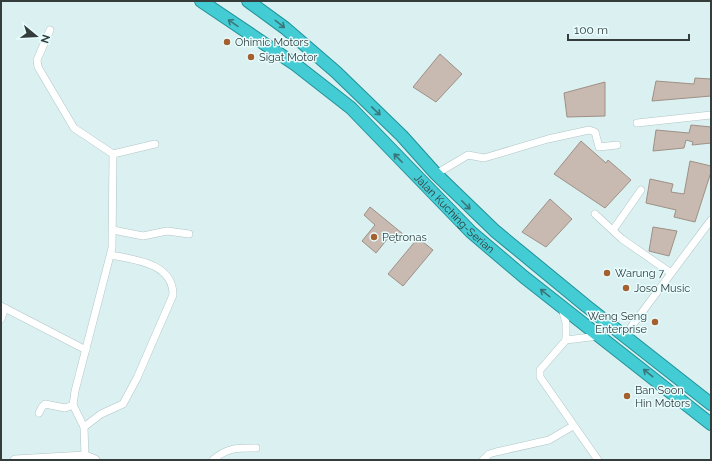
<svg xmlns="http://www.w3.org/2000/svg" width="712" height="461" font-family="Raleway,sans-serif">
  <rect width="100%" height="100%" fill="#dbf0f1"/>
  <g fill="#c9bab1" stroke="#9e9086">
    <polygon points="440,54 462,74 436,102 413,87"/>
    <polygon points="695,78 711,79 711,96 652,101 656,81 694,84"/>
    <polygon points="605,82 605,116 567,117 564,93"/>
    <polygon points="691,125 711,127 711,143 692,145 693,142 686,140 684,148 653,151 656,130 689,133"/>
    <polygon points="581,141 606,163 608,160 631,180 605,208 554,174"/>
    <polygon points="690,161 711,166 711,172 695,222 674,217 676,210 646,203 650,179 673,184 671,192 684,194"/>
    <polygon points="550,199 572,219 546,247 522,232"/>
    <polygon points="370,207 403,234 395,243 389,237 376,253 362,241 375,225 364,215"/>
    <polygon points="653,227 677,231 669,256 649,251"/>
    <polygon points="418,238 433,250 403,286 388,274"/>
  </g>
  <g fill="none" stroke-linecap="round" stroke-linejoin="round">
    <g stroke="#b1c5c6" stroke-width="8">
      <g id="minor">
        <polyline points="50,30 37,60 38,67 74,128 113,154 112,248 75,391 73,405 84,427 85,456"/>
        <polyline points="637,123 711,115"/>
        <polyline points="113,154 155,144"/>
        <polyline points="436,174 468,155 484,158 548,139 589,130 595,132 599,147 617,145"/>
        <polyline points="595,214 622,239 671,273"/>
        <polyline points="113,230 143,236 167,231 189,234"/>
        <polyline points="613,230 641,190"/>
        <polyline points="1,306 86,350"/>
        <polyline points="562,308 566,323 566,340"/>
        <polyline points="1,319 5,308"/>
        <polyline points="625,335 711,220"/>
        <polyline points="39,413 42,407 45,404 65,408 73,405"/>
        <path d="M84,427L101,414L123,404L137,378L173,295C173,263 136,260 111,255"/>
        <path d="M213,460C228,447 238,448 256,448"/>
        <polyline points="483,460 489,454 496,452 549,440 573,426"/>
        <polyline points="598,460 540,377 540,370 566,340 599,336"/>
      </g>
    </g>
    <g stroke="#b1c5c6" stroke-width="10">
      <polyline id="tertiary" points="15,460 85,456 95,460"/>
    </g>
    <g stroke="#209298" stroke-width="14">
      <g id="trunk">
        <path id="s1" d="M201,1L296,65L351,108L471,232L524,277L711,424"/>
        <polyline points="248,1 285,28 336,72 402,136 436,174 495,231 585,305 711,404"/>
      </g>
    </g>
    <use href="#minor" stroke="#fff" stroke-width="7"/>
    <use href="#tertiary" stroke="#fff" stroke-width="9"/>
    <use href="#trunk" stroke="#44ccd4" stroke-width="12"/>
  </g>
  <defs><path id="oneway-shaft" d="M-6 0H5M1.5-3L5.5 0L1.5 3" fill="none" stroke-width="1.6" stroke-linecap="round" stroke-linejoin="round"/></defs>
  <g stroke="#3a7679">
    <use href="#oneway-shaft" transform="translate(233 23) rotate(-146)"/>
    <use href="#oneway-shaft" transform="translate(280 24) rotate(38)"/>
    <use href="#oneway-shaft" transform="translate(376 111) rotate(44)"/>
    <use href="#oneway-shaft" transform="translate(398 158) rotate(-134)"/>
    <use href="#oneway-shaft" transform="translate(466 205) rotate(45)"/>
    <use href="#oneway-shaft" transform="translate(545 293) rotate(-142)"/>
    <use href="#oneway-shaft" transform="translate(648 373) rotate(-142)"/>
  </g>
  <g fill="#a4612f" stroke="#e8fdfe" stroke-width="1.5">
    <circle cx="227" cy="42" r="4"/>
    <circle cx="251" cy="57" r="4"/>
    <circle cx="374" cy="237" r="4"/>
    <circle cx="607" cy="273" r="4"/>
    <circle cx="626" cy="288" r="4"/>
    <circle cx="655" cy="322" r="4"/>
    <circle cx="627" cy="396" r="4"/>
  </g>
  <g text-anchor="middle" stroke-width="3" stroke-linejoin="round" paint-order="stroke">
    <g font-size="11" fill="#343c3c" stroke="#e8fdfe" text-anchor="start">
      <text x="235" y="46">Ohimic Motors</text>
      <text x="259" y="61">Sigat Motor</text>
      <text x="382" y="241">Petronas</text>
      <text x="615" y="277">Warung 7</text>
      <text x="634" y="292">Joso Music</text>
      <text x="647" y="320" text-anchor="end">Weng Seng<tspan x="647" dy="13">Enterprise</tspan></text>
      <text x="635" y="394">Ban Soon<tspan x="635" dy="13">Hin Motors</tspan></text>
    </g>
    <g font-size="11" fill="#343c3c" stroke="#e8fdfe">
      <text dy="4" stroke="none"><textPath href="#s1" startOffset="332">Jalan Kuching-Serian</textPath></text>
    </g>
  </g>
  <rect width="712" height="461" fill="none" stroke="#343c3c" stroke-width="4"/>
  <g transform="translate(36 36) rotate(108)" stroke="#e8fdfe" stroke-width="3" paint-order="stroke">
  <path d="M0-3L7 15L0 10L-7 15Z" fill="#343c3c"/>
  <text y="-6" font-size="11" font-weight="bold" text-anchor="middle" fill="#343c3c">N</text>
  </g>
  <path d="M568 34v6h121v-6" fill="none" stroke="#343c3c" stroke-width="2"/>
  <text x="574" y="34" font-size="12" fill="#343c3c" stroke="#e8fdfe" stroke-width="3" paint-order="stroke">100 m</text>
</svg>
